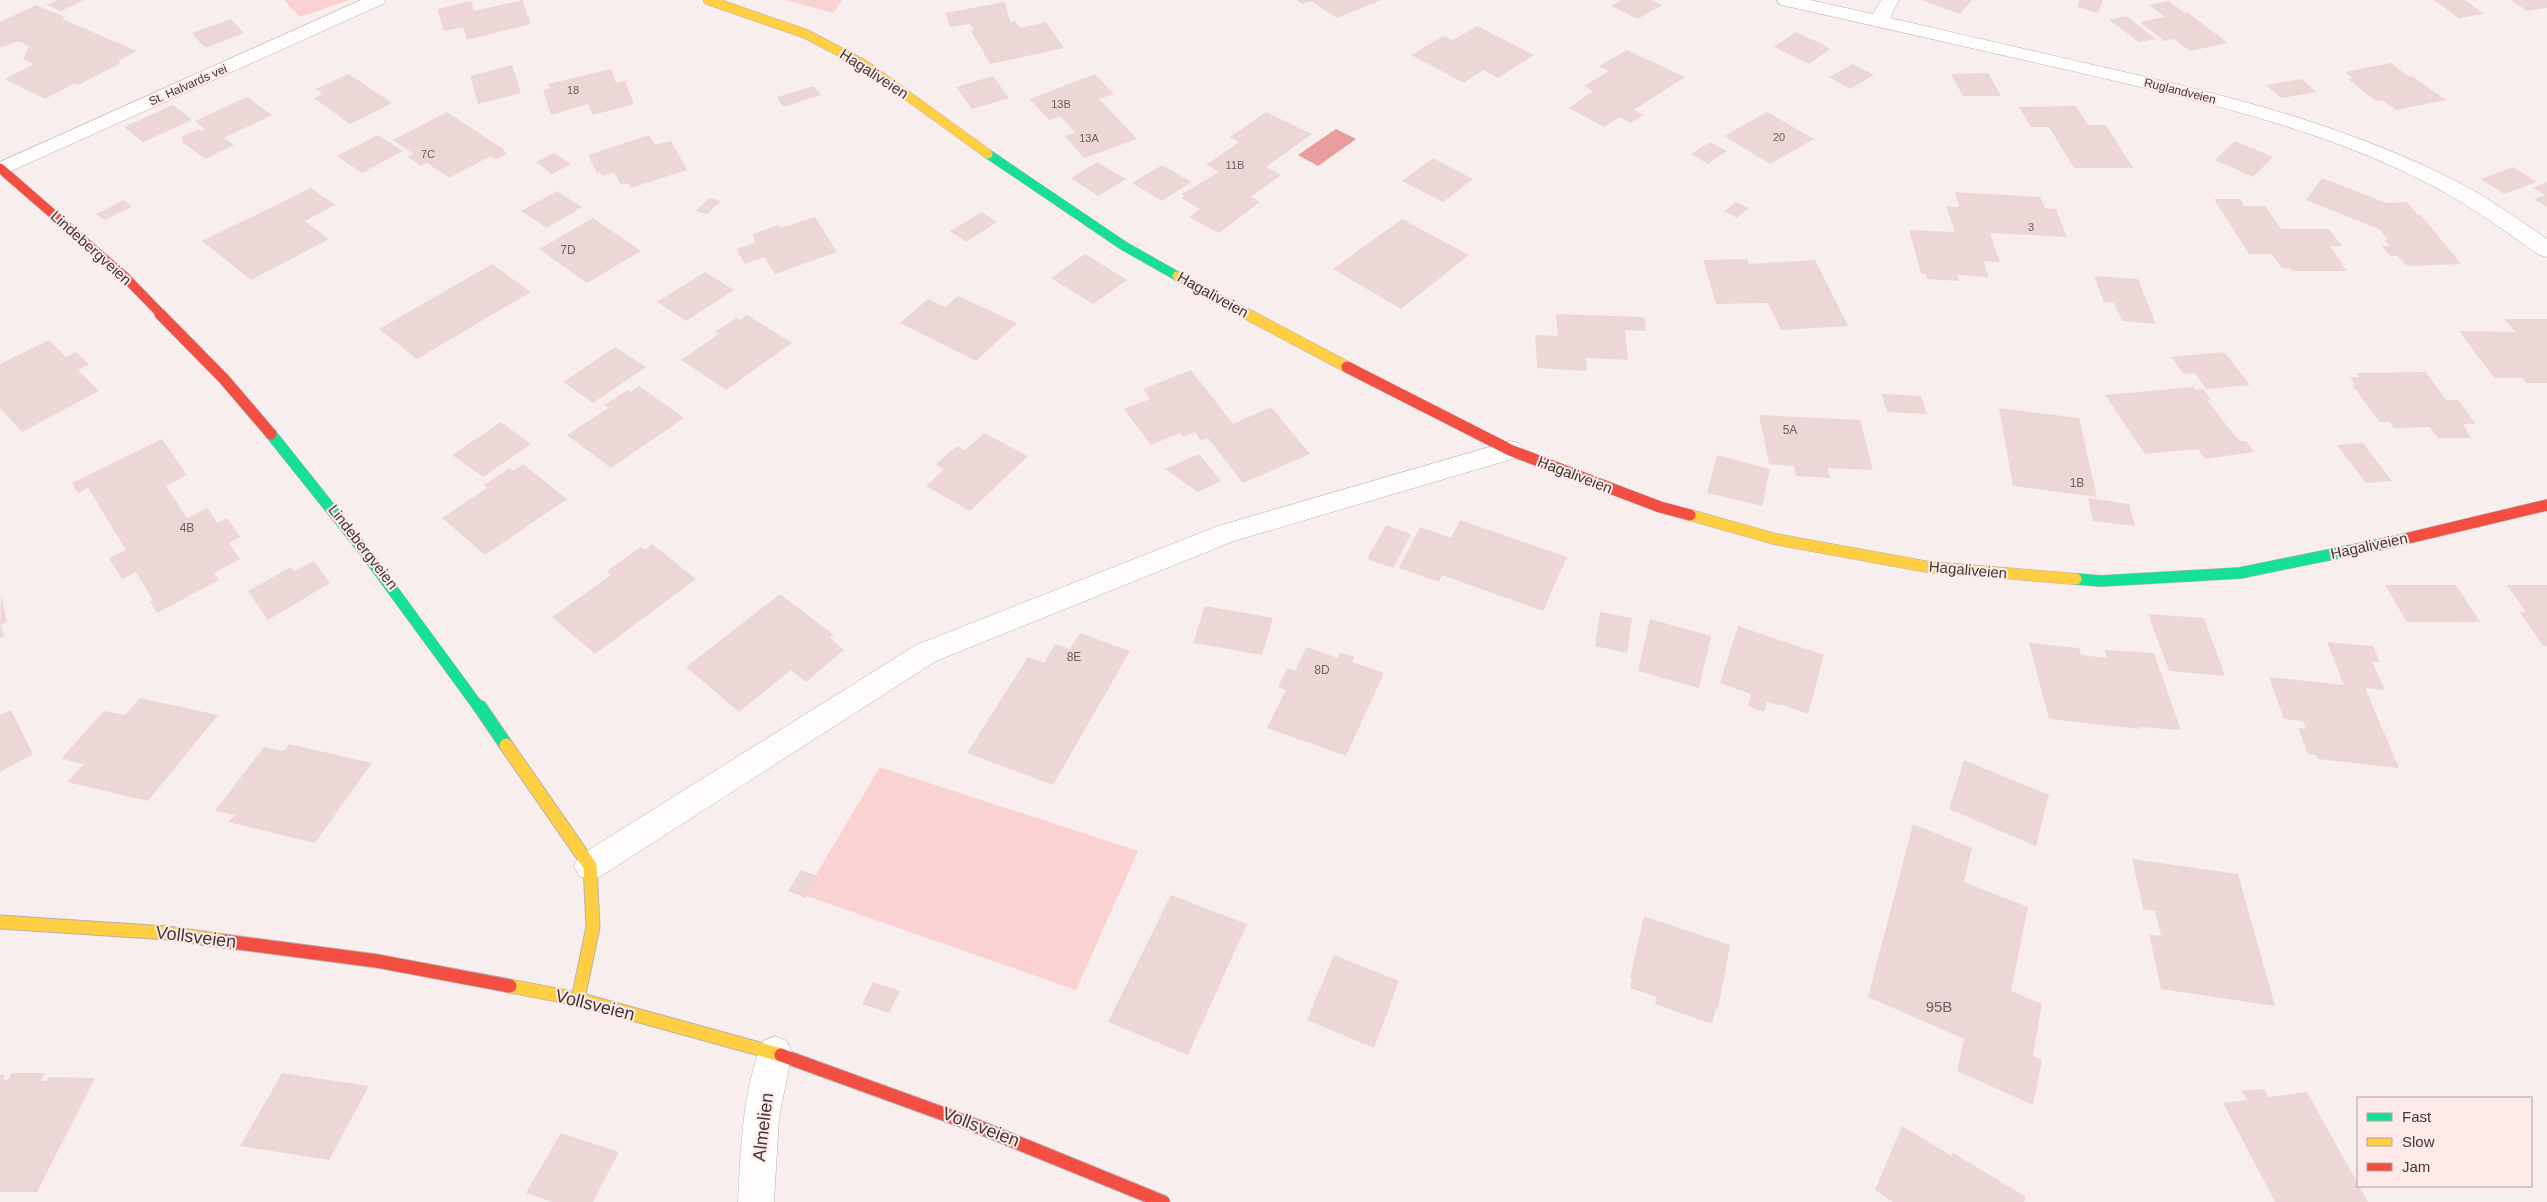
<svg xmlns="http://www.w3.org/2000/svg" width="2547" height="1202" font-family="Helvetica,sans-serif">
  <rect width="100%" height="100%" fill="#f9eeee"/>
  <g fill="#fad2d1">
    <polygon points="284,0 349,0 300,17"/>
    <polygon points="785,0 842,0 834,13"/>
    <polygon points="880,767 1138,851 1076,990 804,895"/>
  </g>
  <polygon fill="#e69d9c" points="1336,129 1356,139 1318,166 1298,155"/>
  <g fill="#ecd7d6">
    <polygon points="58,0 84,0 61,11 47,5"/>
    <polygon points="522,0 531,24 467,40 463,27 444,31 437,9 471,1 474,11"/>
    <polygon points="1297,0 1381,0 1337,18 1311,1 1302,4"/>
    <polygon points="1621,0 1652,0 1662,5 1638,19 1611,6"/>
    <polygon points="1921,0 1972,0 1960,14"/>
    <polygon points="2080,0 2103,0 2098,13 2077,7"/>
    <polygon points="2434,0 2465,0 2484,14 2459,18"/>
    <polygon points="2511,0 2547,0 2547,8 2527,11"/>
    <polygon points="2169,1 2185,13 2187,12 2228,43 2190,51 2174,39 2164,41 2140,22 2165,17 2149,5"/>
    <polygon points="1005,2 1010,22 1015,21 1020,28 1046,22 1064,48 990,64 971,31 974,31 970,24 950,27 945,13"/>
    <polygon points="36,5 65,17 62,19 137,51 118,61 121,63 78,85 75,83 45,99 5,79 34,64 23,59 29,46 18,41 0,48 0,22"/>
    <polygon points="2126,16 2156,39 2139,42 2109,20"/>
    <polygon points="231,19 244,33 205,48 192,33"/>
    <polygon points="1477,26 1534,55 1498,78 1483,70 1464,83 1411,55 1443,36 1453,40"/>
    <polygon points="1796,32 1824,45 1830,49 1809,64 1774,47"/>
    <polygon points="1627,50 1685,77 1634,110 1644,115 1631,123 1619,117 1604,127 1569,108 1593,91 1584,86 1609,71 1599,66"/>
    <polygon points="2391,63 2409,77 2412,76 2446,100 2396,110 2382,100 2376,101 2348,79 2353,78 2345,72"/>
    <polygon points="1853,64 1874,75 1850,89 1829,77"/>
    <polygon points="512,65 521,93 478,104 470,76"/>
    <polygon points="611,69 616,83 625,81 634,104 593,115 588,104 551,115 543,90 550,88 548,84"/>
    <polygon points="1988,73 2001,96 1963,96 1951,74"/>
    <polygon points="349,74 392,103 350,124 314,98 322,94 316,89"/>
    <polygon points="1095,74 1114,94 1099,99 1137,139 1084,158 1065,136 1075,132 1060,116 1049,120 1030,99"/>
    <polygon points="993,76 1009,98 972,109 956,87"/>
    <polygon points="2301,79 2317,92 2281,98 2266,85"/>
    <polygon points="814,86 821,95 783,107 777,97"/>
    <polygon points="247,97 272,115 224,138 234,145 205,159 181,141 183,140 181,137 199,129 202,131 205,130 195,121"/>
    <polygon points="173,105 192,120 143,142 124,127"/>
    <polygon points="2076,106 2088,125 2106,125 2133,168 2074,168 2049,127 2031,127 2019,107"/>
    <polygon points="447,112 503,149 507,154 496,159 491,156 449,178 427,163 421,166 408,157 414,154 393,140"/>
    <polygon points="1266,112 1312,134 1266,167 1281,175 1251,197 1260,202 1219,233 1189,217 1200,209 1181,198 1184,196 1182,194 1219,172 1206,165 1239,142 1230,137"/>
    <polygon points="1767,112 1814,139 1770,164 1724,136"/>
    <polygon points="378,135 403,151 362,173 337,156"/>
    <polygon points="649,135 655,145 671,141 687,170 631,188 628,183 621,185 614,172 602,176 600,172 597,173 588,155"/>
    <polygon points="2235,141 2273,157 2253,177 2215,160"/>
    <polygon points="1710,142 1727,151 1708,164 1691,154"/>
    <polygon points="554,153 571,164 552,174 536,162"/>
    <polygon points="1433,158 1473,179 1443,202 1402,181"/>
    <polygon points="1097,162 1126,179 1098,196 1071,178"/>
    <polygon points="1162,165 1191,182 1162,201 1132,183"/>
    <polygon points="2513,167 2537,182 2504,194 2481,179"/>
    <polygon points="2322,178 2386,203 2407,202 2418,215 2421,215 2461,264 2406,266 2398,256 2390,256 2382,246 2390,246 2384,240 2388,240 2379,229 2306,200"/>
    <polygon points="2547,182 2547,207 2534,199 2545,195 2533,188"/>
    <polygon points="311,188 335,205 305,221 329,239 251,280 202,241"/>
    <polygon points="557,191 582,207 547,228 521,211"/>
    <polygon points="1955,192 2040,197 2045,208 2056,209 2067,237 1990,233 2000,262 1983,261 1989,277 1957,275 1959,281 1927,279 1926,274 1921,273 1909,230 1955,232 1946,206 1959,207"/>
    <polygon points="709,198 721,201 707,214 696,211"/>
    <polygon points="2214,199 2240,199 2244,206 2265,206 2281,229 2329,229 2342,246 2330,246 2347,271 2292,271 2290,268 2282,268 2272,254 2249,254"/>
    <polygon points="124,200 132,207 104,220 96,214"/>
    <polygon points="1736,202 1749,208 1737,218 1724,211"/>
    <polygon points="982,212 997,222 966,242 950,231"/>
    <polygon points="815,217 837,252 775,274 764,257 745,264 736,249 755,243 753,234 778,225 780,228"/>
    <polygon points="593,218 641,251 587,283 539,249"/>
    <polygon points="1402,219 1469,255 1401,309 1333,269"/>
    <polygon points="1085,254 1127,280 1093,304 1051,278"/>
    <polygon points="1747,259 1749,264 1815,260 1848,326 1781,330 1768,303 1716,304 1703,260"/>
    <polygon points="492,264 531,292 417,359 379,329"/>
    <polygon points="705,272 734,290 686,321 657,302"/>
    <polygon points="2094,276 2138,279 2156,324 2122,321 2114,303 2104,302"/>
    <polygon points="958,296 1017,323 976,361 900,323 928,299 945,307"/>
    <polygon points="1556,314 1644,317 1646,331 1625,330 1628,360 1586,358 1587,371 1537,368 1535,335 1558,336"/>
    <polygon points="747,315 792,343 726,390 681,360 719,334 715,332 736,318 740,320"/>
    <polygon points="2505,319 2547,319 2547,383 2526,383 2523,378 2494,378 2459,331 2515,332"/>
    <polygon points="49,340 66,357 76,352 89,364 78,370 99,391 22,432 0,408 0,364"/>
    <polygon points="615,347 646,367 593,403 563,382"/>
    <polygon points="2224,352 2250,385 2206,389 2195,373 2184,374 2171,357"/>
    <polygon points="1191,370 1233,424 1271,407 1310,454 1243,483 1208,438 1201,441 1195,432 1183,437 1180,433 1151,445 1124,409 1150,399 1143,389"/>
    <polygon points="2426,372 2446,400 2458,400 2476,424 2463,424 2471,438 2438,438 2430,427 2394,428 2389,422 2380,422 2352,385 2355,385 2350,377 2359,377 2356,373"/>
    <polygon points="639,386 684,418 611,468 567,435 608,408 604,405 628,390 631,392"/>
    <polygon points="2194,387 2196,390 2203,389 2211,400 2207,400 2239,441 2246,441 2254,452 2205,459 2198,449 2145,454 2105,395"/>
    <polygon points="1882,394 1921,396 1927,414 1887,412"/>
    <polygon points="1999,408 2079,418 2097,497 2013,486"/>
    <polygon points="1759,415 1860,420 1873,470 1828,468 1830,478 1796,476 1794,466 1769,464"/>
    <polygon points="501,422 531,444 483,477 452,455"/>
    <polygon points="984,433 1028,456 970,511 926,486 944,469 936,464 957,446 965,450"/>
    <polygon points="162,439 187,475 166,486 187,518 208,508 217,523 227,518 240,537 229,543 240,559 214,573 219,580 157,613 150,602 153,600 136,572 122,579 109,558 126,550 88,488 78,493 72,483"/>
    <polygon points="2363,443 2392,481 2366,483 2337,445"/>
    <polygon points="1199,454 1221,481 1198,492 1165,469"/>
    <polygon points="1717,455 1770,469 1762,506 1707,493"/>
    <polygon points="523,464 567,499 485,555 442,518 487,488 484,485 510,468 513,471"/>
    <polygon points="2088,498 2129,504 2135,526 2093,521"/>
    <polygon points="1460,520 1567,557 1543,611 1442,575 1439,582 1399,568 1420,527 1451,538"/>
    <polygon points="1386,525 1411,534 1393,568 1367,559"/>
    <polygon points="652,544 696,579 595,654 552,617 611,575 607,571 641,547 645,550"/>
    <polygon points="314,561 330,583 268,620 248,591 291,567 294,571"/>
    <polygon points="2385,585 2456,585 2480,622 2407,622"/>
    <polygon points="2507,585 2547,585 2547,646 2543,646 2520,612 2526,612"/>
    <polygon points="780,594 834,635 830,638 844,650 806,682 791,670 739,712 686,667"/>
    <polygon points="1,595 7,622 1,625 4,636 0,638"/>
    <polygon points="1205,606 1273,618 1262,655 1193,643"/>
    <polygon points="1600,612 1632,618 1627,653 1595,646"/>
    <polygon points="2148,614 2204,618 2225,676 2169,671"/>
    <polygon points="1650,619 1711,636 1699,688 1638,671"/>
    <polygon points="1738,626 1824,655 1808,714 1780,704 1779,706 1767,702 1764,712 1748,706 1751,694 1720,683"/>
    <polygon points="1080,633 1130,651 1053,785 967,753 1028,657 1044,663 1055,644 1070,649"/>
    <polygon points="2327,642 2373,646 2380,662 2372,662 2385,690 2365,688 2399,768 2318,759 2316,755 2308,754 2298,728 2306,729 2303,721 2284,719 2269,677 2344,685"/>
    <polygon points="2029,643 2079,648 2081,655 2107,658 2105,650 2154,653 2181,730 2139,727 2140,729 2049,719"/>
    <polygon points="1307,647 1338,658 1340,652 1355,657 1352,662 1384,673 1346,756 1267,728 1286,690 1278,687 1287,668 1295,671"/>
    <polygon points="140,698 218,715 148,801 67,782 84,764 61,759 104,711 125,715"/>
    <polygon points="11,710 33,754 0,772 0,715"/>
    <polygon points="289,744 372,763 315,843 228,822 235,815 215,811 264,747 284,751"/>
    <polygon points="1964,760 2049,795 2036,846 1949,809"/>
    <polygon points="1913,824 1972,848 1964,882 2028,907 2011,991 2042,1004 2033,1056 2042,1060 2033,1105 1957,1071 1964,1039 1868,997"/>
    <polygon points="2132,859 2238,874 2275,1006 2161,989 2149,934 2161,936 2155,911 2143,909"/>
    <polygon points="801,870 818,876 806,898 788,891"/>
    <polygon points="1171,895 1247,924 1188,1055 1108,1022"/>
    <polygon points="1644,916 1730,945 1718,1009 1716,1008 1712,1024 1655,1004 1657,997 1630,988 1632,979 1630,978"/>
    <polygon points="1334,955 1399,981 1374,1048 1307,1020"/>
    <polygon points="873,982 900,991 889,1013 862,1004"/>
    <polygon points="12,1073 45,1073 41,1081 47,1081 49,1077 95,1078 37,1192 0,1192 0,1075 5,1075 3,1080 8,1080"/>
    <polygon points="282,1073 369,1086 329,1160 240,1146"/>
    <polygon points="2264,1089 2268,1097 2307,1092 2368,1202 2275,1202 2223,1103 2247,1100 2242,1091"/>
    <polygon points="1902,1126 1952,1156 1953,1153 2026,1197 2024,1202 1893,1202 1875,1190"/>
    <polygon points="561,1133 619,1152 593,1202 553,1202 526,1193"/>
  </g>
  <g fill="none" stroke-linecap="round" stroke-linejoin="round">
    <g stroke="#b9b0b0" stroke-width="1">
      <polygon id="lane" points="1510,441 1519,443 1523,450 1519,457 1234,541 936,661 601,876 590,880 579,876 574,866 579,856 916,645 1218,526"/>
    </g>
    <g stroke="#b9b0b0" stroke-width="1">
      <g id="street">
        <polygon points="361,0 385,0 383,4 0,176 0,162"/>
        <path d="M1777,0H1810L1873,14L1881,0H1899L1890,18C1964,35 2037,52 2111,69C2226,95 2341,124 2448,177C2483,194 2515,217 2547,239V257L2539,255C2505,231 2472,207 2435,187C2321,127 2192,99 2068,70C1974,49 1880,27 1786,6L1779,4Z"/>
        <path d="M775,1036L787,1041L792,1053L779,1117L774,1202H738C741,1148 742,1091 763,1041Z"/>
      </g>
    </g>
    <g stroke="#b9b0b0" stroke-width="10">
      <polyline id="fast-far2" points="988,154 1124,246 1177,276"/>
    </g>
    <g stroke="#b9b0b0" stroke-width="12">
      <g id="fast-far1">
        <polyline points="271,434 362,548 480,709"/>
        <polyline points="2076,579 2101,581 2240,573 2392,542"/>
      </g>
    </g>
    <g stroke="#b9b0b0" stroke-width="15">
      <polyline id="fast" points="480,707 506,745"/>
    </g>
    <g stroke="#b9b0b0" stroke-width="10">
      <g id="slow-far2">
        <polyline points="708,0 806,34 865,65 988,154"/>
        <polyline points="1177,276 1249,315"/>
      </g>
    </g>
    <g stroke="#b9b0b0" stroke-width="12">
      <g id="slow-far1">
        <polyline points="1247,314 1347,367"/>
        <polyline points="1690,515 1775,539 1928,567 2076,579"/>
      </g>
    </g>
    <g stroke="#b9b0b0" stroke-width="15">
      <g id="slow">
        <polyline points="506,745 590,866 593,927 578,999"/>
        <polyline points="0,922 167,933 224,941"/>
        <polyline points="510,986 578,999 781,1055"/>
      </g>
    </g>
    <g stroke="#b9b0b0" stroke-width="10">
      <polyline id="jam-far2" points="0,168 124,276 162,315"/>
    </g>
    <g stroke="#b9b0b0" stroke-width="12">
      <g id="jam-far1">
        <polyline points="160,314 224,379 271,434"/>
        <polyline points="1347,367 1510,450 1660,507 1690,515"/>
        <polyline points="2392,542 2547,505"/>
      </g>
    </g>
    <g stroke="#b9b0b0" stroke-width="15">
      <g id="jam">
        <polyline points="224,941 377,961 510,986"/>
        <polyline points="781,1055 974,1125 1163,1202"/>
      </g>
    </g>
    <use href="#lane" fill="#fefcfc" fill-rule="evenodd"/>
    <use href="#street" fill="#fefcfc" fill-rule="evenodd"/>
    <use href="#fast-far2" stroke="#16e098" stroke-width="9"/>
    <use href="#fast-far1" stroke="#16e098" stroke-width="11"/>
    <use href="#fast" stroke="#16e098" stroke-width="13"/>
    <use href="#slow-far2" stroke="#ffcf43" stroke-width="9"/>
    <use href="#slow-far1" stroke="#ffcf43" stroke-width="11"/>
    <use href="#slow" stroke="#ffcf43" stroke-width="13"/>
    <use href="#jam-far2" stroke="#f24e42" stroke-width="9"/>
    <use href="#jam-far1" stroke="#f24e42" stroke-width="11"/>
    <use href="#jam" stroke="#f24e42" stroke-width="13"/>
  </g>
  <g text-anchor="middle" stroke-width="4" stroke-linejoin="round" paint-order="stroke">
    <g font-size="11" fill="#6c5f5f">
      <text x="573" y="94">18</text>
      <text x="1061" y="108">13B</text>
      <text x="1779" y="141">20</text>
      <text x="1089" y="142">13A</text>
      <text x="428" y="158">7C</text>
      <text x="1235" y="169">11B</text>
      <text x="2031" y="231">3</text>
    </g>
    <g font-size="12" fill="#413737" stroke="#feeae9">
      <text transform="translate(188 85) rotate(-24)" y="4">St. Halvards vei</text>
      <text transform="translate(2180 91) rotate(14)" y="4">Ruglandveien</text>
    </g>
    <g font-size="12" fill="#6c5f5f">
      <text x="568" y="254">7D</text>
      <text x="1790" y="434">5A</text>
      <text x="2077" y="487">1B</text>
      <text x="187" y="532">4B</text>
      <text x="1074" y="661">8E</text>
      <text x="1322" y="674">8D</text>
    </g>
    <g font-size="15" fill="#413737" stroke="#feeae9">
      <text transform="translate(874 74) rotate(33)" y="5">Hagaliveien</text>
      <text transform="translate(91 248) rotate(42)" y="5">Lindebergveien</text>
      <text transform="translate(1213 295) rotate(29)" y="5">Hagaliveien</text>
      <text transform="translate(1575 475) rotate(21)" y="5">Hagaliveien</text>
      <text transform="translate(2369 546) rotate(-12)" y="5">Hagaliveien</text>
      <text transform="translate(363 547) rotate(52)" y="5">Lindebergveien</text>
      <text transform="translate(1968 570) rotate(5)" y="5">Hagaliveien</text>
    </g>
    <g font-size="15" fill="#6c5f5f">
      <text x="1939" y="1012">95B</text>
    </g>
    <g font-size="18" fill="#413737" stroke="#feeae9">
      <text transform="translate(196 937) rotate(7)" y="6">Vollsveien</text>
      <text transform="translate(595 1005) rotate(14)" y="6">Vollsveien</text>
      <text transform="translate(763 1127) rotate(-83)" y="6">Almelien</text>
      <text transform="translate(981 1127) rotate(21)" y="6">Vollsveien</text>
    </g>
  </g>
  <rect x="2357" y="1097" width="175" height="90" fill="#feeae9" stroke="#b2a2a2"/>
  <rect x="2367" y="1113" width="25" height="8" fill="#16e098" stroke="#b2a2a2"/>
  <text x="2402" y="1122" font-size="15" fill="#413737">Fast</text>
  <rect x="2367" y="1138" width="25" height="8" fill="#ffcf43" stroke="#b2a2a2"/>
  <text x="2402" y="1147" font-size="15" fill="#413737">Slow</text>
  <rect x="2367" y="1163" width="25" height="8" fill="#f24e42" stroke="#b2a2a2"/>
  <text x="2402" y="1172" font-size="15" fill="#413737">Jam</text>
</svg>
